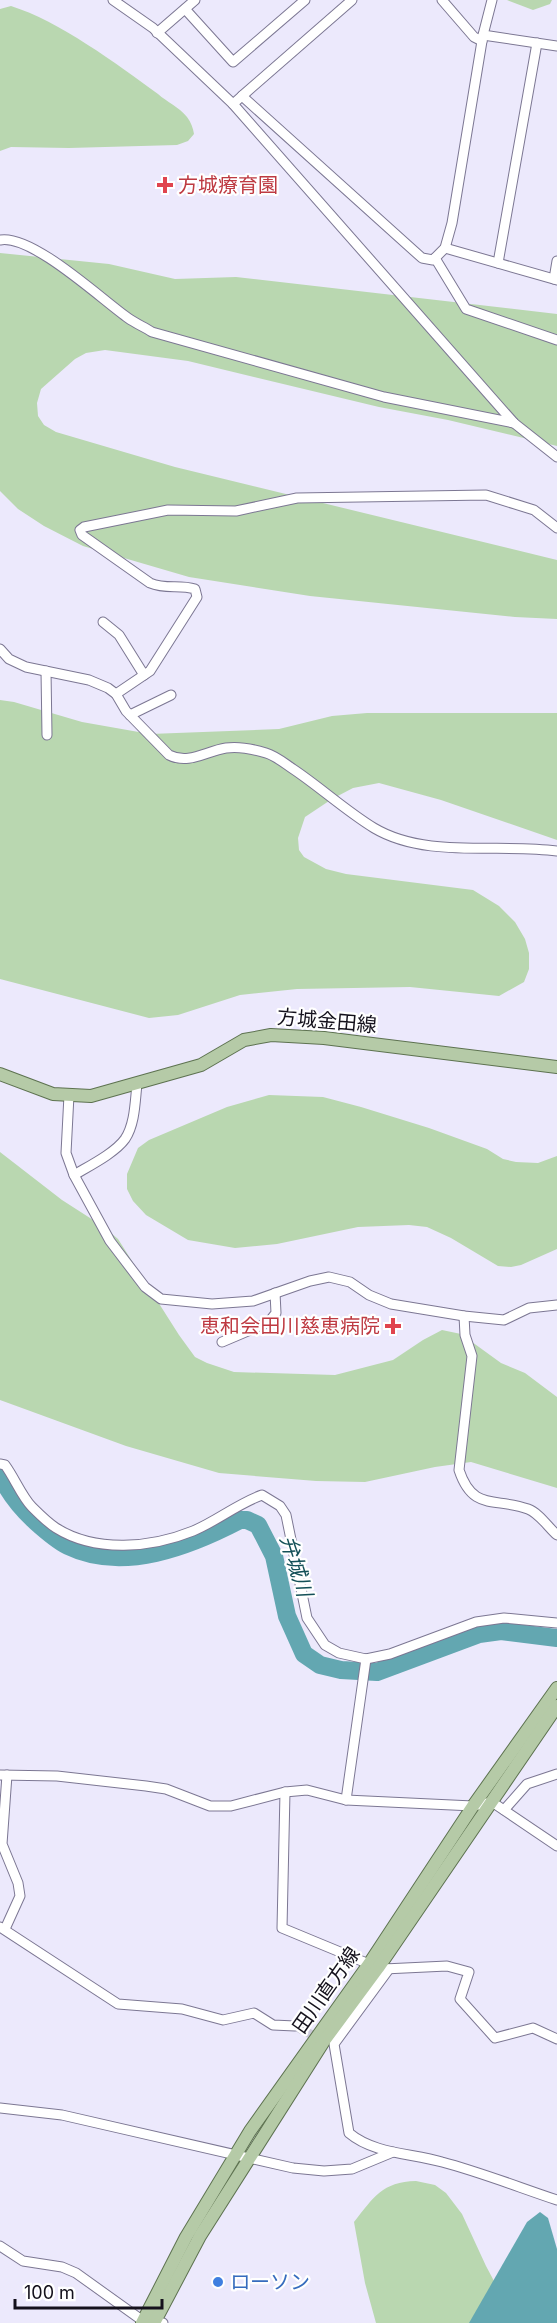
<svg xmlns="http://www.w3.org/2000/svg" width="557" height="2323" font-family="Inter,'Noto Sans JP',sans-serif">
  <rect width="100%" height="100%" fill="#ece9fc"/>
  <g fill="#b9d7b0">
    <polygon points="507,0 552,0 550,4 533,10"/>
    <path d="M11,6C59,21 117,64 158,94C167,102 179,107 187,117C191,122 193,128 194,134L188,141L177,145L69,148L11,147L0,151V9Z"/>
    <polygon points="0,253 109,264 175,279 236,277 557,314 557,446 448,420 379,407 188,361 105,350 86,353 75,359 41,389 37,403 38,416 44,425 56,432 175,467 557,560 557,619 515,617 310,596 189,577 83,546 44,526 18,509 0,491"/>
    <polygon points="0,700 14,702 82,722 150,734 279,729 332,716 367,713 557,713 557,840 441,800 379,783 353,788 332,799 305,817 298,838 299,850 304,857 326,869 346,874 473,890 499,906 515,922 525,939 529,953 529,969 524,982 499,996 410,987 297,989 240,995 178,1015 149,1018 0,979"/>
    <polygon points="269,1095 323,1097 361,1107 429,1128 487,1149 503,1159 516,1162 538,1163 557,1156 557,1249 521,1265 511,1267 498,1266 451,1238 427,1227 409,1225 358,1227 277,1244 235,1248 188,1240 146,1215 133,1201 127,1189 127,1174 138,1148 149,1140 227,1107"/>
    <polygon points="0,1152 62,1200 104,1227 118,1239 179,1335 195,1357 207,1363 234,1372 335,1375 393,1360 423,1340 442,1330 461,1334 501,1363 525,1373 557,1397 557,1488 471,1462 435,1467 365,1482 316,1481 219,1473 126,1446 0,1400"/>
    <path d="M416,2181L435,2185L446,2193L462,2214L486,2266L502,2296L511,2323H376L365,2283L354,2222C374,2197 382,2182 416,2181Z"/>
  </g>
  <polygon fill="#63a7b1" points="540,2212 548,2218 557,2249 557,2323 469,2323 527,2222"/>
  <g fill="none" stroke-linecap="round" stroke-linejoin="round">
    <path stroke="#63a7b1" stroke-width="18" d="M0,1473C8,1493 20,1507 35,1521C45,1530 56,1540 68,1546C123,1573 190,1546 240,1520H247L258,1525L274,1556L287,1616L304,1654L320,1665L341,1670L377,1672L479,1634L501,1631L557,1638"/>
    <polyline stroke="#ccc9da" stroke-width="9" stroke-dasharray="9 4.5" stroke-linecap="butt" points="295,2026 322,2040"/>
    <g stroke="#7c7793" stroke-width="11">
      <g id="minor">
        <polyline points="113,0 153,28 233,104 514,423 557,457"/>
        <polyline points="442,0 474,37 482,41"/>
        <polyline points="185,9 233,62 305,0"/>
        <polyline points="157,33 195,0"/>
        <polyline points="483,35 557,46"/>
        <polyline points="242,96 352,0"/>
        <polyline points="233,104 242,96 422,258 433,260 445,248 452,223 483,35 492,0"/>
        <path d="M0,240C32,234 101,299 128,318C135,323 144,327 152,332L384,397L514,423"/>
        <polyline points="445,248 557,280"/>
        <polyline points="435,258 466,309 557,340"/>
        <polyline points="498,263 537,43"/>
        <polyline points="554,279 557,261"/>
        <polyline points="103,622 119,635 144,675"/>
        <path d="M0,649L9,659L26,667L89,680L108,688L116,694L126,711L169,755C189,765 206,751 226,748C239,746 253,749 266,753C276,756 284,763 293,769C320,787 346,811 374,828C426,859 499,843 557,851"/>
        <polyline points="46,671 47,735"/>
        <path d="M116,694L150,671L197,597L195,589C179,584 166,590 150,583L82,535L80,530L84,527L168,510L236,511L297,498L486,495L534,510L557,528"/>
        <polyline points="130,715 171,695"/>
        <polyline points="69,1095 66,1153 74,1175 110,1241 145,1287 161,1299 212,1304 253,1301 310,1281 329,1277 350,1282 369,1295 391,1304 464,1316 504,1320 529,1308 557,1305"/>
        <path d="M74,1175C89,1166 115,1153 125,1139C135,1124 135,1102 137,1084"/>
        <path d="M464,1316L465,1335L472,1356L459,1470C473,1512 495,1497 528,1509C539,1513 548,1527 557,1535"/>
        <polyline points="222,1342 269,1322 276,1313 275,1293"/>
        <path d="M0,1464L5,1465C14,1477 22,1497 32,1507C39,1514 48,1523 56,1528C96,1553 151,1548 193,1531C217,1521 237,1504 262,1495L280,1506L286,1515L307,1618L325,1645L339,1653L366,1659L390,1654L476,1622L504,1618L557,1623"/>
        <polyline points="0,1775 57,1776 146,1786 166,1789 210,1806 231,1806 285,1792 307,1790 346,1800 473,1806 492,1802 557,1846"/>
        <polyline points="285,1792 282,1928 369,1964"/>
        <polyline points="346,1800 366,1659"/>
        <polyline points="504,1810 527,1784 557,1774"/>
        <polyline points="0,1927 118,2004 182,2009 223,2020 254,2013 273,2025 295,2026"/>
        <polyline points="5,1929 20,1896 18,1883 2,1844 7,1775"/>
        <polyline points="384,1969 447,1966 469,1972 460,1999 495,2038 533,2028 557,2039"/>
        <path d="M389,1969L334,2044L349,2133C374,2154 411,2153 442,2162C480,2172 518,2187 557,2200"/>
        <polyline points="0,2108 62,2115 293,2168 324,2171 352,2169 393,2152"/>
        <polyline points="0,2246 23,2261 62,2267 76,2273 143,2321 163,2323"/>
      </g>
    </g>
    <g stroke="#5d7250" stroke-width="14">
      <g id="major">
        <polyline points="0,1074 53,1094 91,1096 201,1065 244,1040 271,1035 324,1038 557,1067"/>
        <polyline points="142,2323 186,2237 250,2131 369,1964 473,1806 557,1688"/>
        <polyline points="154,2323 200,2236 324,2041 378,1968 557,1706"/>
      </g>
    </g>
    <use href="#minor" stroke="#fff" stroke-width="9"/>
    <use href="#major" stroke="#b5caa7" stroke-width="12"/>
  </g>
  <g fill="#e0444e" stroke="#fff" stroke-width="2">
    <path d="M162 176h6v6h6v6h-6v6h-6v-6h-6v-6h6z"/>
    <path d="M390 1317h6v6h6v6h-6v6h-6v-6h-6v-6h6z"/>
  </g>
  <circle fill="#3f7fe0" stroke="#fff" stroke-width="2" cx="218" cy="2282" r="6"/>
  <g text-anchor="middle" stroke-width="4.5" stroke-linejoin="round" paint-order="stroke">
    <g font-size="20" fill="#be3a42" stroke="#fff" text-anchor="start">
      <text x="178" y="192">方城療育園</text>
      <text x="380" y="1333" text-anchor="end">恵和会田川慈恵病院</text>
    </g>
    <g font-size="20" fill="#14111c" stroke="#fff">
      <text transform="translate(327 1021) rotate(5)" y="7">方城金田線</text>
      <text transform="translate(326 1990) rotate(-55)" y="7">田川直方線</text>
    </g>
    <g font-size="20" fill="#366cbe" stroke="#fff" text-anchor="start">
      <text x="230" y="2289">ローソン</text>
    </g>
    <g font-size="21" font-style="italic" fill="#145058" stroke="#fff">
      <text transform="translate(296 1566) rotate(73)" y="7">弁城川</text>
    </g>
  </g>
  <path d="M15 2299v9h147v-9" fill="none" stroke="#14111c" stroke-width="3"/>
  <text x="24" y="2299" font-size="18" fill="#14111c" stroke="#ffffff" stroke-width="4.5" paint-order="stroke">100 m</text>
</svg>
